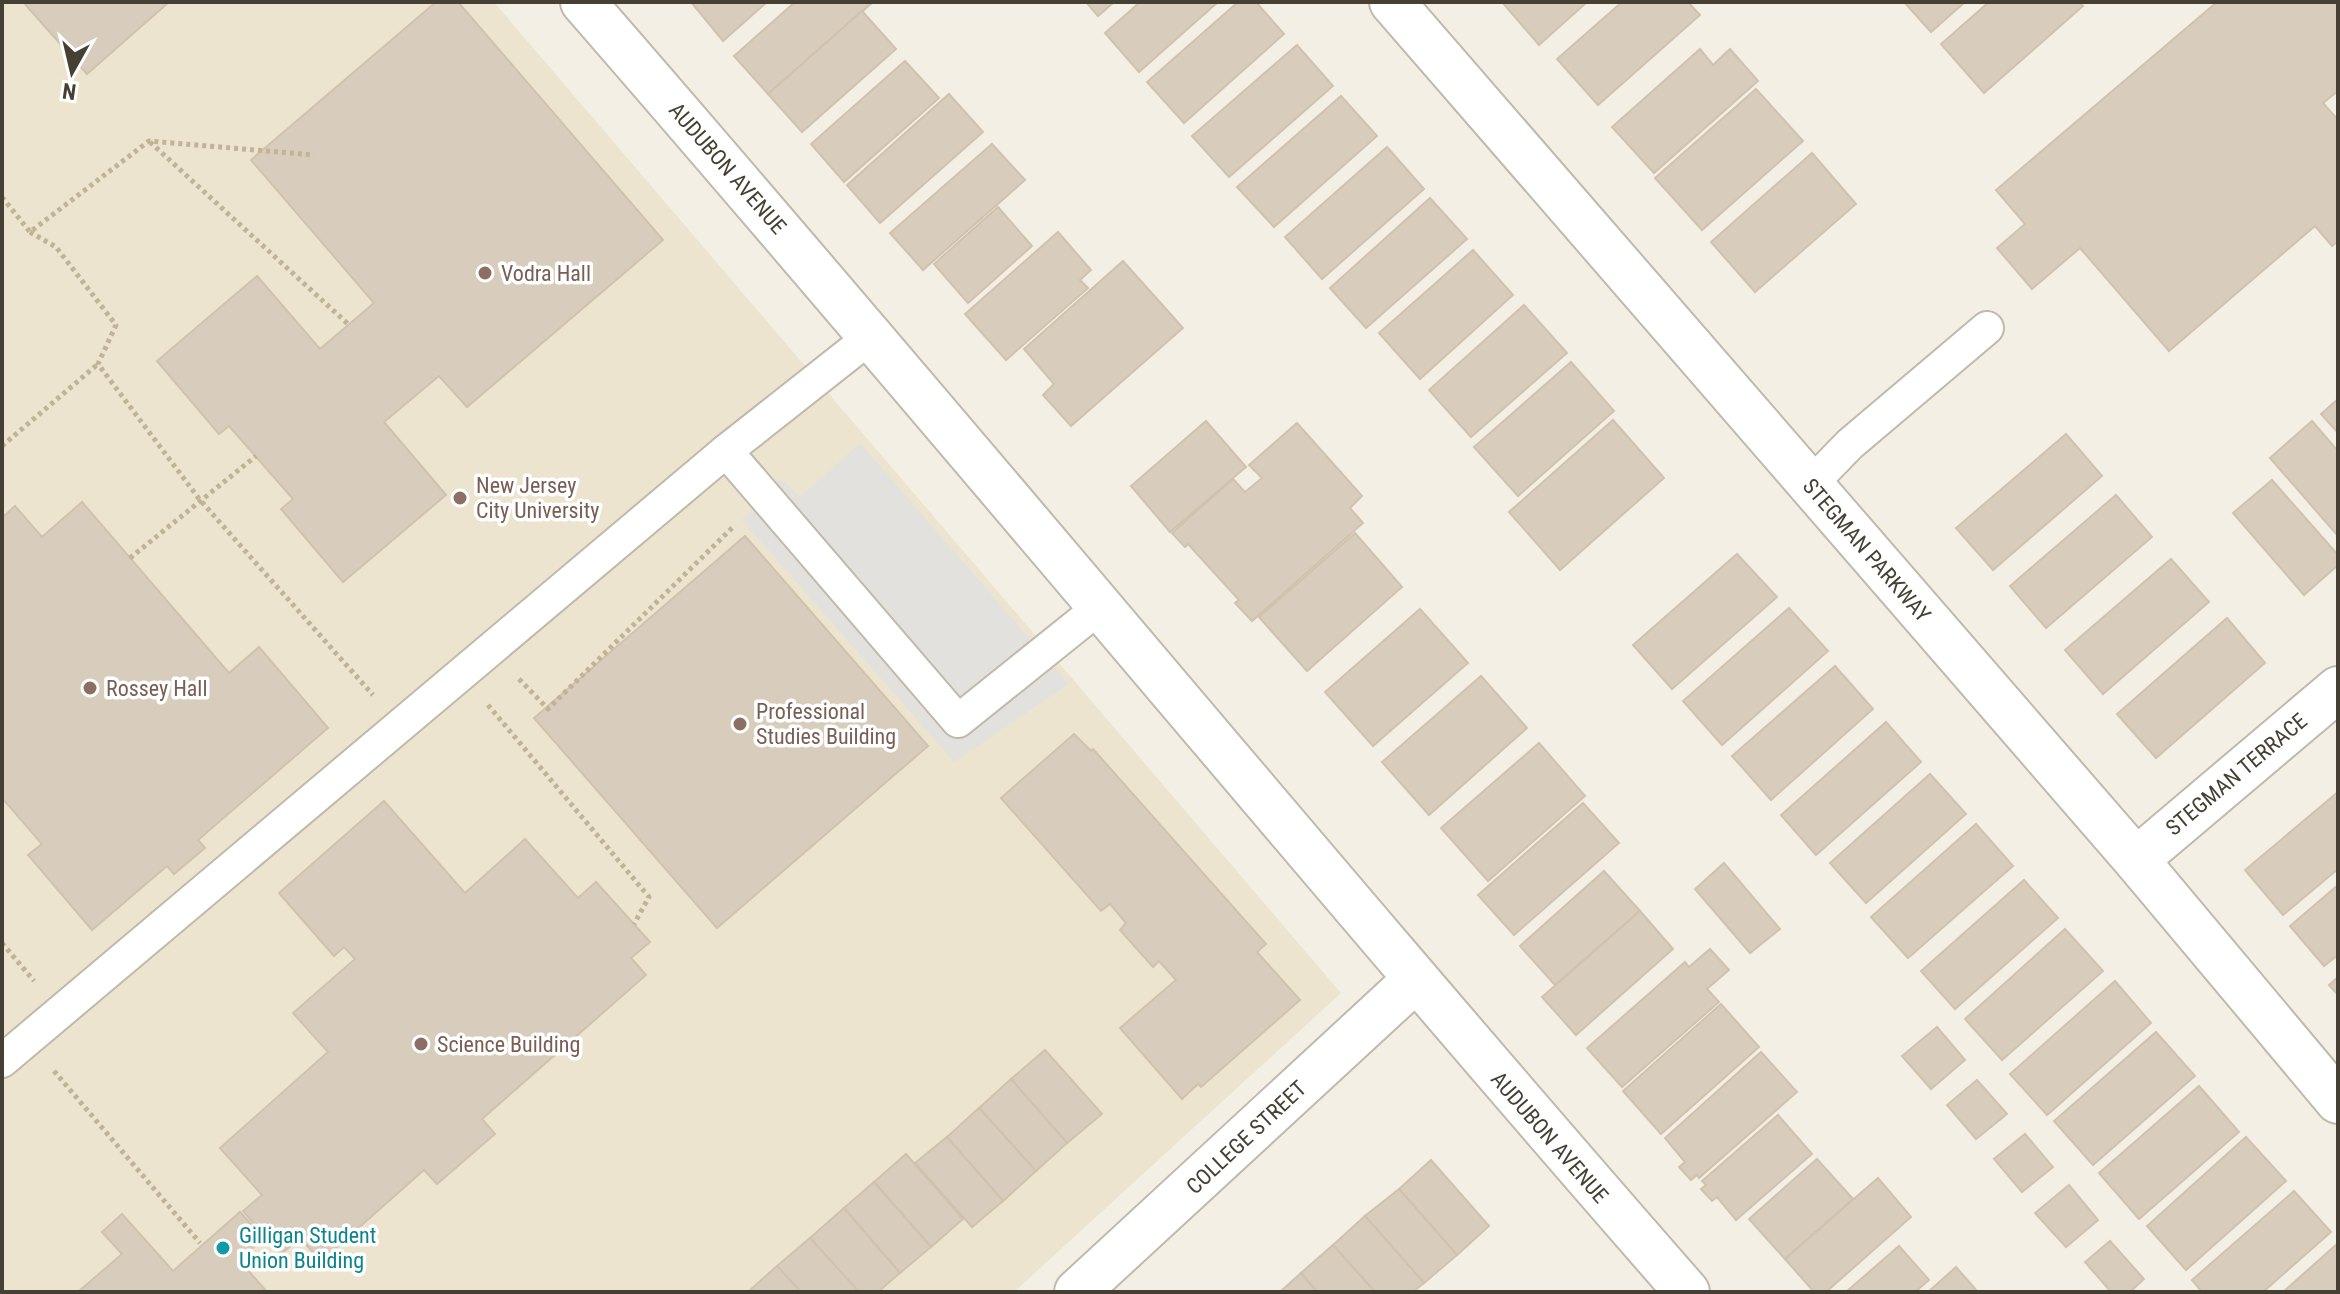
<svg xmlns="http://www.w3.org/2000/svg" width="2340" height="1294" font-family="'Roboto Condensed',sans-serif">
  <rect width="100%" height="100%" fill="#f3efe5"/>
  <polygon fill="#ece4ce" points="2,2 494,2 1341,993 1014,1292 2,1292"/>
  <polygon fill="#e3e1dd" points="860,443 1069,684 954,762 742,520 781,478 800,497"/>
  <g fill="#d8cdbd" stroke="#d0c2ad" stroke-width="2">
    <polygon points="23,2 169,2 87,74"/>
    <polygon points="436,2 458,2 663,240 467,407 439,376 384,422 446,495 343,582 281,509 293,499 229,426 219,434 157,361 257,276 320,349 374,303 251,160"/>
    <polygon points="691,2 767,2 723,41"/>
    <polygon points="795,2 873,2 768,94 734,56"/>
    <polygon points="1086,2 1114,2 1098,16"/>
    <polygon points="1140,2 1218,2 1139,72 1105,33"/>
    <polygon points="1238,2 1256,2 1284,34 1184,123 1147,82"/>
    <polygon points="1502,2 1587,2 1539,45"/>
    <polygon points="1622,2 1688,2 1700,15 1598,105 1557,59"/>
    <polygon points="1904,2 1965,2 1931,32"/>
    <polygon points="1989,2 2079,2 2083,6 1984,93 1941,44"/>
    <polygon points="2217,2 2338,2 2338,91 2323,103 2338,120 2338,241 2332,246 2315,226 2169,351 2080,248 2032,289 1997,248 2025,224 1996,190"/>
    <polygon points="862,11 896,49 802,132 768,94"/>
    <polygon points="1297,45 1333,86 1229,177 1192,136"/>
    <polygon points="1700,49 1713,65 1730,49 1758,81 1654,173 1612,127"/>
    <polygon points="905,61 939,98 844,182 811,144"/>
    <polygon points="1756,89 1803,141 1702,230 1655,178"/>
    <polygon points="949,94 983,132 880,223 847,185"/>
    <polygon points="1341,96 1377,136 1274,227 1237,187"/>
    <polygon points="992,144 1025,180 923,270 890,233"/>
    <polygon points="1387,147 1424,189 1322,279 1285,237"/>
    <polygon points="1812,153 1856,204 1755,292 1711,242"/>
    <polygon points="1430,198 1467,239 1366,328 1330,288"/>
    <polygon points="998,207 1032,246 968,303 934,264"/>
    <polygon points="1058,232 1091,270 1080,280 1088,288 1006,360 965,314"/>
    <polygon points="1473,250 1513,295 1420,379 1379,333"/>
    <polygon points="1123,261 1183,328 1071,426 1043,395 1054,384 1024,349"/>
    <polygon points="1524,305 1567,353 1471,437 1429,390"/>
    <polygon points="1571,362 1614,411 1518,496 1474,447"/>
    <polygon points="2338,399 2338,433 2321,414"/>
    <polygon points="1613,420 1664,478 1560,570 1509,512"/>
    <polygon points="1206,421 1246,467 1170,532 1131,486"/>
    <polygon points="2312,421 2338,451 2338,536 2270,458"/>
    <polygon points="1297,423 1362,496 1350,508 1363,523 1252,621 1235,603 1239,600 1188,544 1185,547 1172,533 1233,479 1245,492 1262,478 1249,465"/>
    <polygon points="2066,434 2102,476 1993,570 1956,528"/>
    <polygon points="2272,480 2338,555 2338,565 2304,595 2233,513"/>
    <polygon points="2116,495 2152,537 2046,628 2010,586"/>
    <polygon points="82,502 229,673 259,647 328,728 198,840 205,848 174,874 167,866 92,930 28,855 42,844 2,798 2,518 15,506 42,537"/>
    <polygon points="1355,533 1402,587 1307,671 1259,617"/>
    <polygon points="745,536 928,746 717,928 534,718"/>
    <polygon points="1737,554 1777,597 1672,689 1633,645"/>
    <polygon points="2171,559 2209,602 2103,694 2065,650"/>
    <polygon points="1789,608 1828,651 1722,745 1683,701"/>
    <polygon points="1420,609 1468,663 1373,746 1325,692"/>
    <polygon points="2227,618 2265,663 2156,758 2117,714"/>
    <polygon points="1835,666 1873,709 1771,800 1732,756"/>
    <polygon points="1481,676 1527,728 1429,815 1382,762"/>
    <polygon points="1886,722 1921,762 1816,855 1781,815"/>
    <polygon points="1074,734 1091,751 1093,749 1266,944 1257,952 1300,1000 1201,1087 1198,1084 1182,1099 1120,1028 1176,980 1159,961 1153,967 1120,930 1126,923 1110,904 1101,911 1001,798"/>
    <polygon points="1539,743 1585,796 1488,881 1441,828"/>
    <polygon points="1930,774 1966,814 1866,903 1830,863"/>
    <polygon points="2338,792 2338,869 2283,915 2245,870"/>
    <polygon points="384,801 465,893 525,839 578,898 596,882 650,942 631,958 646,975 482,1119 495,1134 437,1184 424,1170 321,1261 300,1238 281,1254 243,1211 262,1195 220,1148 328,1052 293,1013 355,959 344,947 334,956 279,893"/>
    <polygon points="1583,803 1619,843 1514,935 1478,895"/>
    <polygon points="1976,824 2013,866 1908,958 1871,917"/>
    <polygon points="1724,863 1780,929 1750,953 1695,889"/>
    <polygon points="1604,871 1640,911 1555,985 1520,946"/>
    <polygon points="2024,880 2058,918 1955,1009 1921,971"/>
    <polygon points="2338,885 2338,955 2324,966 2290,926"/>
    <polygon points="1640,911 1673,949 1576,1035 1542,997"/>
    <polygon points="2065,929 2103,971 2002,1060 1965,1019"/>
    <polygon points="1710,949 1729,970 1707,989 1719,1002 1622,1087 1587,1048 1685,962 1689,967"/>
    <polygon points="2338,977 2338,995 2329,985"/>
    <polygon points="2115,981 2151,1023 2047,1115 2010,1074"/>
    <polygon points="1721,1004 1759,1047 1661,1134 1623,1091"/>
    <polygon points="1937,1027 1965,1060 1931,1089 1902,1056"/>
    <polygon points="2156,1032 2195,1076 2093,1165 2054,1121"/>
    <polygon points="1045,1050 1102,1114 1067,1143 1011,1079"/>
    <polygon points="1761,1052 1797,1092 1699,1178 1697,1175 1691,1180 1679,1167 1685,1162 1665,1138"/>
    <polygon points="1011,1079 1067,1143 1036,1171 979,1108"/>
    <polygon points="1977,1080 2007,1114 1976,1139 1947,1105"/>
    <polygon points="2199,1086 2239,1132 2139,1219 2099,1173"/>
    <polygon points="979,1108 1036,1171 1003,1201 947,1137"/>
    <polygon points="1778,1115 1812,1154 1736,1220 1717,1197 1712,1201 1701,1189 1706,1185 1702,1181"/>
    <polygon points="2025,1134 2053,1167 2022,1192 1994,1159"/>
    <polygon points="947,1137 1003,1201 972,1227 915,1163"/>
    <polygon points="2246,1137 2286,1181 2186,1270 2147,1226"/>
    <polygon points="906,1154 963,1219 931,1247 874,1182"/>
    <polygon points="1817,1159 1853,1199 1785,1259 1749,1219"/>
    <polygon points="1431,1160 1489,1226 1457,1255 1399,1189"/>
    <polygon points="1878,1178 1911,1217 1826,1292 1814,1292 1785,1259"/>
    <polygon points="874,1182 931,1247 900,1273 844,1208"/>
    <polygon points="2069,1185 2098,1220 2066,1247 2035,1213"/>
    <polygon points="1399,1189 1457,1255 1424,1283 1365,1216"/>
    <polygon points="2294,1191 2331,1232 2263,1292 2202,1292 2192,1280"/>
    <polygon points="844,1208 900,1273 878,1292 859,1292 810,1238"/>
    <polygon points="240,1212 264,1238 239,1260 267,1292 78,1292 122,1254 102,1232 122,1214 173,1271"/>
    <polygon points="1365,1216 1424,1283 1413,1292 1375,1292 1333,1245"/>
    <polygon points="810,1238 859,1292 801,1292 777,1266"/>
    <polygon points="2110,1241 2144,1279 2130,1292 2111,1292 2085,1262"/>
    <polygon points="2337,1244 2338,1292 2283,1292"/>
    <polygon points="1333,1245 1375,1292 1317,1292 1301,1273"/>
    <polygon points="1899,1246 1929,1280 1915,1292 1846,1292"/>
    <polygon points="777,1266 801,1292 748,1292"/>
    <polygon points="1956,1267 1978,1292 1928,1292"/>
    <polygon points="1301,1273 1317,1292 1280,1292"/>
  </g>
  <g fill="none" stroke-linecap="round" stroke-linejoin="round">
    <g stroke="#c1b9aa" stroke-width="36">
      <g id="service">
        <polyline points="726,451 958,721 1100,607"/>
        <polyline points="1810,485 1850,444 1987,328"/>
        <polyline points="2,1061 726,451 873,335"/>
      </g>
    </g>
    <g stroke="#c1b9aa" stroke-width="48">
      <g id="minor">
        <path d="M583,2C955,429 1314,866 1687,1292"/>
        <polyline points="1392,2 2136,860 2338,1101"/>
        <polyline points="2136,860 2338,689"/>
        <polyline points="1077,1292 1414,981"/>
      </g>
    </g>
    <g stroke="#c1b398" stroke-width="5" stroke-dasharray="4 4" stroke-linecap="butt">
      <polyline points="150,142 348,324"/>
      <polyline points="2,197 30,232 149,141 314,155"/>
      <polyline points="30,232 56,247 116,325 98,364 200,500 373,695"/>
      <polyline points="2,446 98,364"/>
      <polyline points="130,558 256,456"/>
      <polyline points="519,679 548,709 733,527"/>
      <polyline points="488,705 649,897 634,924"/>
      <polyline points="2,943 34,981"/>
      <polyline points="54,1071 200,1243"/>
    </g>
    <use href="#service" stroke="#fff" stroke-width="32"/>
    <use href="#minor" stroke="#fff" stroke-width="44"/>
  </g>
  <g fill="#8d6e63" stroke="#fff" stroke-width="3">
    <circle cx="485" cy="273" r="8"/>
    <circle cx="460" cy="498" r="8"/>
    <circle cx="90" cy="688" r="8"/>
    <circle cx="740" cy="724" r="8"/>
    <circle cx="421" cy="1044" r="8"/>
  </g>
  <circle fill="#0f9aa8" stroke="#fff" stroke-width="3" cx="223" cy="1248" r="8"/>
  <g text-anchor="middle" stroke-width="7" stroke-linejoin="round" paint-order="stroke">
    <g font-size="22" fill="#453f34" stroke="#fff">
      <text transform="translate(728 168) rotate(49)" y="8">AUDUBON AVENUE</text>
      <text transform="translate(1867 550) rotate(49)" y="8">STEGMAN PARKWAY</text>
      <text transform="translate(2236 774) rotate(-40)" y="8">STEGMAN TERRACE</text>
      <text transform="translate(1246 1137) rotate(-43)" y="8">COLLEGE STREET</text>
      <text transform="translate(1550 1137) rotate(49)" y="8">AUDUBON AVENUE</text>
    </g>
    <g font-size="22" fill="#785e54" stroke="#fff" text-anchor="start">
      <text x="501" y="281">Vodra Hall</text>
      <text x="476" y="493">New Jersey<tspan x="476" dy="25">City University</tspan></text>
      <text x="106" y="696">Rossey Hall</text>
      <text x="756" y="719">Professional<tspan x="756" dy="25">Studies Building</tspan></text>
      <text x="437" y="1052">Science Building</text>
    </g>
    <g font-size="22" fill="#0d838f" stroke="#fff" text-anchor="start">
      <text x="239" y="1243">Gilligan Student<tspan x="239" dy="25">Union Building</tspan></text>
    </g>
  </g>
  <rect width="2340" height="1294" fill="none" stroke="#453f34" stroke-width="8"/>
  <g transform="translate(72 72) rotate(188)" stroke="#ffffff" stroke-width="6" paint-order="stroke">
  <path d="M0-6L14 30L0 20L-14 30Z" fill="#453f34"/>
  <text y="-12" font-size="22" font-weight="bold" text-anchor="middle" fill="#453f34">N</text>
  </g>
</svg>
